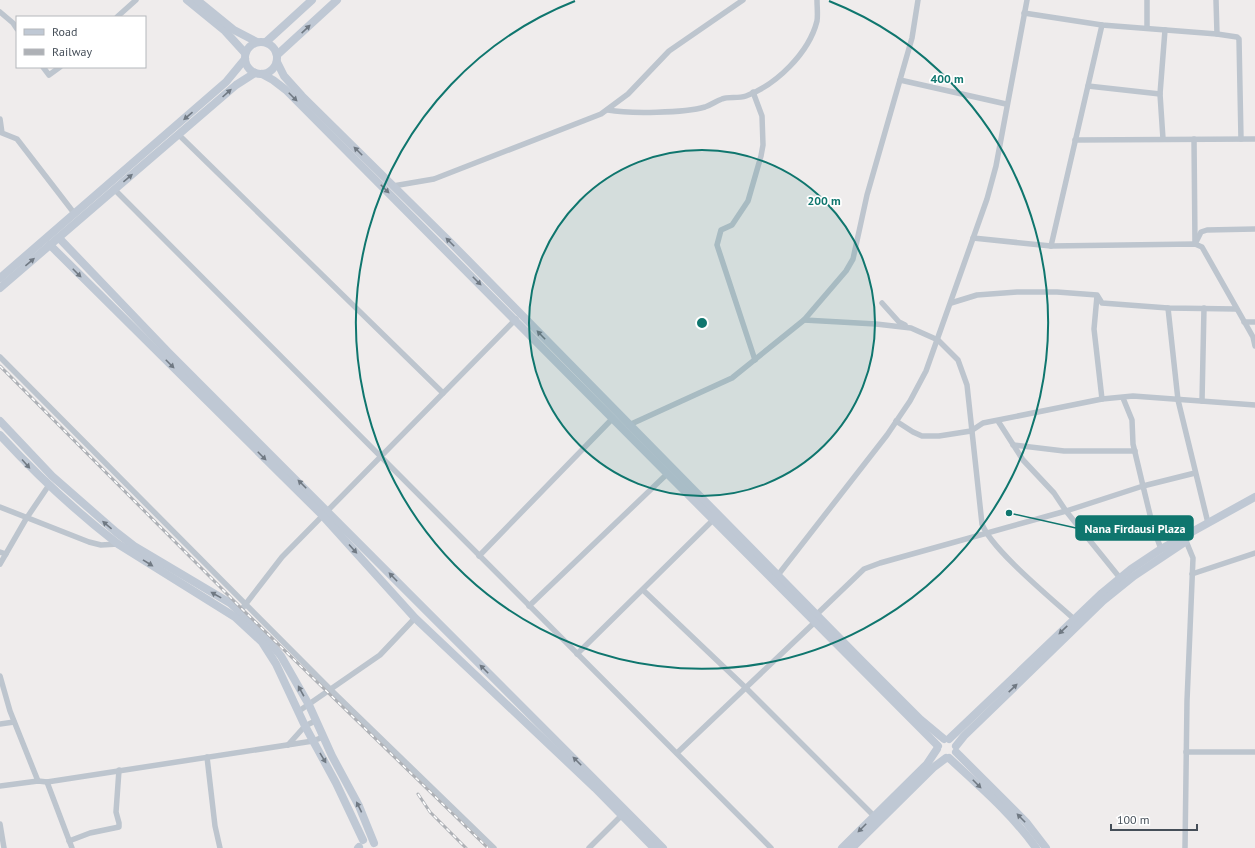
<svg xmlns="http://www.w3.org/2000/svg" width="1255" height="848" font-family="'PT Sans',sans-serif">
  <rect width="100%" height="100%" fill="#efecec"/>
  <g fill="none" stroke-linecap="round" stroke-linejoin="round">
    <g stroke="#bdc5ce" stroke-width="5.5">
      <polyline points="1216,0 1217,34"/>
      <polyline points="0,12 13,23 17,29"/>
      <polyline points="1024,13 1102,25 1217,34 1237,37 1239,39 1241,139"/>
      <polyline points="117,17 136,0"/>
      <polyline points="1147,28 1147,0"/>
      <polyline points="43,67 49,75 60,67"/>
      <polyline points="900,80 1006,104"/>
      <polyline points="1088,86 1160,94"/>
      <polyline points="753,92 762,116 763,145 761,156 748,201 732,225 721,230 717,245 755,360"/>
      <path d="M608,110C629,114 685,113 705,107C711,105 716,101 722,99C728,96 738,99 746,96C776,85 809,53 817,21C818,15 817,7 817,0"/>
      <polyline points="0,119 2,133 17,139 74,213"/>
      <polyline points="179,135 443,393"/>
      <polyline points="1163,139 1160,94 1165,30"/>
      <polyline points="1194,139 1195,244"/>
      <polyline points="1075,140 1255,139"/>
      <polyline points="393,186 434,179 601,114 628,94 669,51 743,0"/>
      <polyline points="114,189 771,848"/>
      <polyline points="973,238 1051,246 1195,244 1202,247 1253,337 1255,346"/>
      <polyline points="1196,242 1201,232 1207,230 1255,229"/>
      <polyline points="1051,246 1102,25"/>
      <polyline points="1097,296 1094,329 1102,399"/>
      <polyline points="882,303 899,322 905,325"/>
      <polyline points="951,303 977,295 1017,292 1057,292 1097,295 1102,303 1168,308 1236,309"/>
      <polyline points="1168,308 1178,400 1208,523"/>
      <path d="M804,320L876,324L911,328L938,340L958,360L967,385L982,524C991,549 1052,599 1074,619"/>
      <polyline points="1244,322 1255,322"/>
      <polyline points="0,357 331,690 494,848"/>
      <polyline points="1123,398 1132,420 1133,444 1143,486 1153,527 1161,549"/>
      <polyline points="1202,401 1204,308"/>
      <polyline points="896,421 913,432 922,436 939,436 971,431 983,423 1102,399 1133,396 1255,405"/>
      <polyline points="998,421 1023,460 1054,493 1066,511 1120,578"/>
      <polyline points="629,425 732,378 804,320 846,271 853,259 867,195 912,38 918,0"/>
      <polyline points="1013,445 1064,451 1135,451"/>
      <polyline points="0,507 89,542 101,545 118,544"/>
      <polyline points="0,552 6,554"/>
      <polyline points="479,556 613,418"/>
      <polyline points="0,564 26,519 49,485"/>
      <polyline points="1192,574 1255,553"/>
      <polyline points="778,575 887,435 910,401 926,371 987,199 996,166 1027,0"/>
      <polyline points="643,590 746,688 874,816"/>
      <polyline points="529,606 667,474"/>
      <polyline points="238,614 282,557 516,319"/>
      <polyline points="816,615 864,569 880,563 1066,511 1143,486 1195,473"/>
      <polyline points="577,654 713,520"/>
      <polyline points="0,676 10,711 38,781"/>
      <polyline points="299,711 380,655 415,618"/>
      <polyline points="0,724 14,722"/>
      <polyline points="288,745 305,726 315,721"/>
      <polyline points="1186,752 1255,752"/>
      <polyline points="677,753 815,622"/>
      <polyline points="207,757 215,826 220,848"/>
      <polyline points="47,782 72,848"/>
      <polyline points="0,786 38,781 47,782 313,741 323,737"/>
      <polyline points="0,824 4,848"/>
      <polyline points="69,841 90,833 119,827 119,823 116,812 119,770"/>
      <polyline points="589,848 622,815"/>
      <polyline points="1185,848 1187,701 1193,558 1186,541"/>
    </g>
    <g stroke="#bfc8d4" stroke-width="8">
      <polyline points="187,0 225,31 245,53"/>
      <polyline points="197,0 234,30 257,42"/>
      <circle cx="261" cy="58" r="16"/>
      <polyline points="266,42 312,0"/>
      <polyline points="277,55 337,0"/>
      <polyline points="277,62 284,76 302,96 452,244 863,662 920,719 944,739"/>
      <polyline points="262,74 273,80 286,90 938,746"/>
      <polyline points="59,238 169,353 663,848"/>
      <polyline points="50,245 322,515 415,618 595,788 654,848"/>
      <polyline points="0,278 226,82 245,59"/>
      <polyline points="0,288 236,85 255,73"/>
      <polyline points="0,421 52,476 116,532 134,546 230,603 258,628 281,656 309,705 332,756 359,806 374,843"/>
      <path d="M0,435C36,474 75,511 118,544L235,617L262,642L276,664L305,726L336,783L363,840"/>
      <polyline points="949,739 1102,593 1131,569 1161,549 1255,497"/>
      <polyline points="956,746 964,736 1103,601 1134,576 1185,542"/>
      <polyline points="956,752 1026,822 1046,848"/>
      <path d="M949,758C979,786 1012,814 1036,848"/>
      <polyline points="358,848 359,847"/>
      <polyline points="842,848 927,764 937,749"/>
      <polyline points="852,848 934,767 946,758"/>
    </g>
    <g stroke="#aeb1b6" stroke-width="3">
      <g id="rail">
        <polyline points="0,366 242,609 488,848"/>
        <polyline points="418,794 430,812 466,848"/>
      </g>
    </g>
    <use href="#rail" stroke="#fff" stroke-width="1.5" stroke-dasharray="4.5" stroke-linecap="butt"/>
  </g>
  <defs><path id="oneway-solid" d="M-6-.8H1V-3.2L6.5 0L1 3.2V.8H-6Z"/></defs>
  <g fill="#707983">
    <use href="#oneway-solid" transform="translate(306 29) rotate(-43)"/>
    <use href="#oneway-solid" transform="translate(227 93) rotate(-42)"/>
    <use href="#oneway-solid" transform="translate(293 97) rotate(45)"/>
    <use href="#oneway-solid" transform="translate(188 116) rotate(139)"/>
    <use href="#oneway-solid" transform="translate(358 151) rotate(-135)"/>
    <use href="#oneway-solid" transform="translate(128 178) rotate(-40)"/>
    <use href="#oneway-solid" transform="translate(385 189) rotate(45)"/>
    <use href="#oneway-solid" transform="translate(450 242) rotate(-135)"/>
    <use href="#oneway-solid" transform="translate(30 262) rotate(-40)"/>
    <use href="#oneway-solid" transform="translate(77 273) rotate(45)"/>
    <use href="#oneway-solid" transform="translate(477 281) rotate(45)"/>
    <use href="#oneway-solid" transform="translate(541 335) rotate(-134)"/>
    <use href="#oneway-solid" transform="translate(170 364) rotate(45)"/>
    <use href="#oneway-solid" transform="translate(262 456) rotate(45)"/>
    <use href="#oneway-solid" transform="translate(26 464) rotate(48)"/>
    <use href="#oneway-solid" transform="translate(302 484) rotate(-135)"/>
    <use href="#oneway-solid" transform="translate(107 525) rotate(-140)"/>
    <use href="#oneway-solid" transform="translate(353 549) rotate(48)"/>
    <use href="#oneway-solid" transform="translate(148 563) rotate(32)"/>
    <use href="#oneway-solid" transform="translate(393 577) rotate(-134)"/>
    <use href="#oneway-solid" transform="translate(216 595) rotate(-151)"/>
    <use href="#oneway-solid" transform="translate(1063 630) rotate(136)"/>
    <use href="#oneway-solid" transform="translate(484 669) rotate(-135)"/>
    <use href="#oneway-solid" transform="translate(1013 688) rotate(-44)"/>
    <use href="#oneway-solid" transform="translate(301 691) rotate(-119)"/>
    <use href="#oneway-solid" transform="translate(323 758) rotate(59)"/>
    <use href="#oneway-solid" transform="translate(577 761) rotate(-135)"/>
    <use href="#oneway-solid" transform="translate(977 784) rotate(45)"/>
    <use href="#oneway-solid" transform="translate(359 807) rotate(-116)"/>
    <use href="#oneway-solid" transform="translate(1021 818) rotate(-134)"/>
    <use href="#oneway-solid" transform="translate(862 828) rotate(135)"/>
  </g>
  <circle cx="702" cy="323" r="173" fill="#0f766e" fill-opacity=".12"/>
  <g fill="none" stroke="#0f766e" stroke-width="2">
    <circle cx="702" cy="323" r="173"/>
    <path d="M829 1A346 346 0 1 1 575 1"/>
  </g>
  <circle cx="702" cy="323" r="6" fill="#0f766e" stroke="#fff" stroke-width="2"/>
  <g font-size="12" text-anchor="middle" font-weight="bold" fill="#0f766e" stroke="#fff" stroke-width="3.5" stroke-linejoin="round" paint-order="stroke">
    <text x="947" y="83">400 m</text>
    <text x="824" y="205">200 m</text>
  </g>
  <path fill="none" stroke="#0f766e" stroke-width="1.5" d="M1009 513L1076 528"/>
  <circle fill="#0f766e" stroke="#fff" stroke-width="1.5" cx="1009" cy="513" r="4"/>
  <rect fill="#0f766e" stroke="#0f766e" stroke-width="1.5" x="1076" y="516" width="117" height="24" rx="4"/>
  <g font-size="12" text-anchor="middle" font-weight="bold" fill="#fff">
    <text x="1135" y="533">Nana Firdausi Plaza</text>
  </g>
  <rect x="16" y="16" width="130" height="52" fill="#ffffff" stroke="#b5b8bc"/>
  <rect x="24" y="29" width="20" height="6" fill="#bfc8d4" stroke="#b5b8bc"/>
  <text x="52" y="36" font-size="12" fill="#454e58">Road</text>
  <rect x="24" y="49" width="20" height="6" fill="#aeb1b6" stroke="#b5b8bc"/>
  <text x="52" y="56" font-size="12" fill="#454e58">Railway</text>
  <path d="M1111 824v6h86v-6" fill="none" stroke="#454e58" stroke-width="2"/>
  <text x="1117" y="824" font-size="12" fill="#454e58" stroke="#ffffff" stroke-width="3" paint-order="stroke">100 m</text>
</svg>
